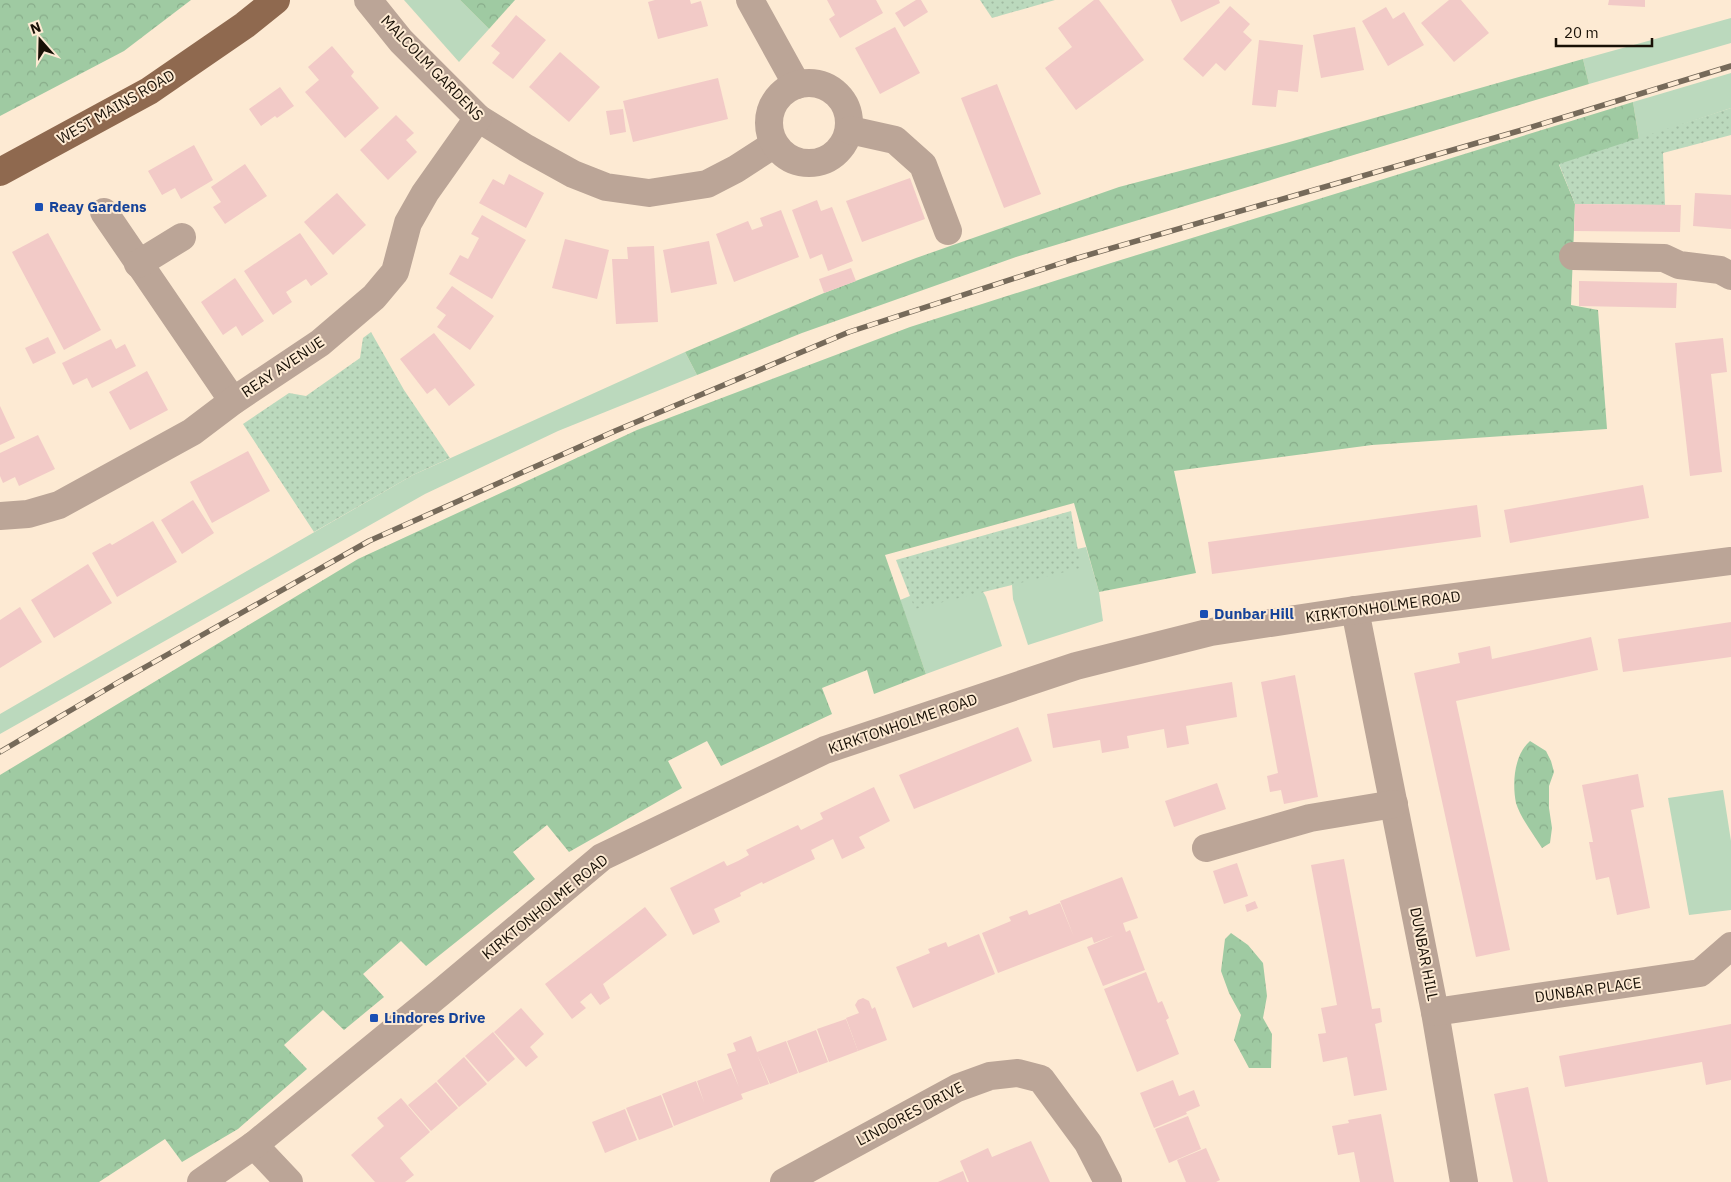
<svg xmlns="http://www.w3.org/2000/svg" width="1731" height="1182" font-family="'IBM Plex Sans',sans-serif">
  <defs>
    <pattern id="forest-crowns" width="20" height="18" patternUnits="userSpaceOnUse" patternTransform="scale(1.25)"><rect width="20" height="18" fill="#9fcaa2"/><path d="M2 6a3 3 0 1 1 6 0M12 15a3 3 0 1 1 6 0" fill="none" stroke="#88ac8a"/></pattern>
    <pattern id="park-dots" width="8" height="8" patternUnits="userSpaceOnUse" patternTransform="scale(1.25)"><rect width="8" height="8" fill="#bbd9bd"/><path d="M2 2h.1M6 6h.1" fill="none" stroke="#a0b9a1" stroke-width="1.8" stroke-linecap="round"/></pattern>
  </defs>
  <rect width="100%" height="100%" fill="#fdead3"/>
  <g fill="#bbd9bd">
    <polygon points="404,0 460,0 489,29 459,62"/>
    <polygon points="1731,18 1731,43 1589,84 1583,59"/>
    <polygon points="1731,73 1731,108 1639,139 1633,102"/>
    <polygon points="685,352 697,375 558,431 425,494 0,734 0,714 413,475"/>
    <polygon points="1086,547 1099,592 1103,621 1028,645 1013,599 1012,585 1018,563"/>
    <polygon points="952,579 982,590 986,597 1002,646 926,674 900,600"/>
    <polygon points="1723,790 1731,841 1731,910 1689,915 1668,798"/>
  </g>
  <g fill="url(#forest-crowns)">
    <polygon points="0,0 191,0 124,51 0,116"/>
    <polygon points="460,0 515,0 489,29"/>
    <polygon points="1583,59 1589,84 1016,257 802,333 697,375 685,352 824,293 916,258 1119,187 1286,143"/>
    <polygon points="1633,102 1639,139 1559,165 1575,204 1571,305 1598,310 1607,429 1372,445 1174,471 1196,573 1099,592 1074,503 885,555 926,674 874,694 867,670 822,688 832,714 721,766 707,741 668,761 682,788 569,852 547,825 513,852 535,879 426,966 401,941 363,974 384,997 344,1030 323,1010 284,1045 307,1069 238,1129 182,1162 165,1139 99,1182 0,1182 0,775 358,559 637,430 910,327 1111,263"/>
    <path d="M1530,741L1546,751L1551,761L1554,772L1549,786V808L1552,828L1550,843L1542,848C1534,835 1520,817 1516,803C1512,783 1514,755 1530,741Z"/>
    <polygon points="1231,933 1248,945 1263,963 1267,996 1263,1018 1272,1034 1271,1068 1249,1068 1234,1040 1241,1015 1229,993 1221,971 1225,939"/>
  </g>
  <g fill="url(#park-dots)">
    <polygon points="980,0 1055,0 992,18"/>
    <polygon points="1731,108 1731,135 1663,153 1665,205 1575,204 1559,164"/>
    <polygon points="371,332 404,390 450,458 413,475 314,532 243,424 289,393 306,396 360,358 363,338"/>
    <polygon points="1071,511 1081,568 915,609 896,560"/>
  </g>
  <g fill="#f2cac7">
    <polygon points="655,0 690,0 691,4 701,1 708,26 658,39 648,2"/>
    <polygon points="827,0 876,0 883,13 840,38 829,19 835,15"/>
    <polygon points="916,0 921,0 928,12 904,27 895,13"/>
    <polygon points="1094,0 1099,0 1144,60 1076,110 1045,68 1072,47 1058,28"/>
    <polygon points="1171,0 1219,0 1220,3 1181,22"/>
    <polygon points="1449,0 1461,0 1489,33 1454,62 1421,23"/>
    <polygon points="1609,0 1645,0 1645,7 1608,5"/>
    <polygon points="1230,6 1250,24 1243,32 1252,40 1225,71 1216,63 1203,77 1183,59"/>
    <polygon points="1386,7 1393,19 1404,12 1424,45 1388,66 1362,21"/>
    <polygon points="516,15 546,40 513,79 492,63 500,53 491,46"/>
    <polygon points="895,27 920,73 880,94 855,48"/>
    <polygon points="1355,27 1364,70 1321,78 1313,35"/>
    <polygon points="1259,40 1303,45 1298,92 1278,90 1276,107 1252,105"/>
    <polygon points="332,46 354,72 351,76 379,108 345,138 305,92 319,80 308,67"/>
    <polygon points="560,52 600,87 569,122 529,87"/>
    <polygon points="718,78 728,119 633,142 623,101"/>
    <polygon points="997,84 1041,194 1004,208 961,98"/>
    <polygon points="280,87 294,106 277,118 275,116 261,126 249,109"/>
    <polygon points="623,109 626,132 610,135 606,111"/>
    <polygon points="396,115 414,133 406,140 417,152 388,180 360,150"/>
    <polygon points="194,145 213,180 181,199 175,188 162,195 148,171"/>
    <polygon points="245,164 267,196 225,224 213,207 221,202 211,187"/>
    <polygon points="509,174 544,193 526,228 479,203 493,179 504,185"/>
    <polygon points="910,178 925,219 862,242 846,201"/>
    <polygon points="337,193 366,225 333,255 304,222"/>
    <polygon points="1695,193 1731,195 1731,229 1693,226"/>
    <polygon points="817,200 821,211 832,207 853,261 828,271 822,254 810,259 792,210"/>
    <polygon points="1575,204 1681,205 1680,232 1574,231"/>
    <polygon points="781,210 799,257 734,282 716,234 748,221 752,230 763,226 760,218"/>
    <polygon points="482,215 526,240 492,299 449,274 460,255 468,259 479,238 471,234"/>
    <polygon points="48,233 101,330 64,350 12,252"/>
    <polygon points="300,233 328,274 311,286 306,279 286,292 292,302 273,315 244,271"/>
    <polygon points="565,239 609,250 597,299 552,288"/>
    <polygon points="709,241 717,284 671,293 663,250"/>
    <polygon points="654,246 658,322 616,324 612,259 628,259 627,247"/>
    <polygon points="851,268 856,281 824,293 819,279"/>
    <polygon points="235,278 264,321 242,336 236,326 223,335 201,302"/>
    <polygon points="1579,281 1677,283 1676,308 1579,306"/>
    <polygon points="452,286 494,316 470,350 437,327 446,315 436,308"/>
    <polygon points="434,333 475,385 449,406 435,388 427,394 400,359"/>
    <polygon points="48,337 56,353 33,364 25,348"/>
    <polygon points="1723,338 1727,372 1711,374 1722,472 1690,476 1675,343"/>
    <polygon points="111,339 116,349 125,344 136,366 92,388 87,378 73,385 62,363"/>
    <polygon points="147,371 168,410 130,430 109,392"/>
    <polygon points="0,406 15,438 0,445"/>
    <polygon points="38,435 55,469 19,486 15,477 3,483 0,476 0,453"/>
    <polygon points="248,451 270,491 212,523 190,482"/>
    <polygon points="1643,485 1649,518 1510,543 1504,510"/>
    <polygon points="193,500 214,533 182,554 161,520"/>
    <polygon points="1477,505 1481,537 1212,574 1208,542"/>
    <polygon points="153,521 177,562 117,597 92,553 110,543 112,545"/>
    <polygon points="88,564 112,603 54,638 31,600"/>
    <polygon points="20,607 42,642 0,668 0,620"/>
    <polygon points="1731,622 1731,657 1623,672 1618,639"/>
    <polygon points="1591,637 1598,670 1456,701 1510,950 1476,957 1414,673 1460,663 1458,653 1490,646 1492,659"/>
    <polygon points="1295,675 1318,797 1284,804 1281,790 1270,792 1267,776 1278,773 1261,682"/>
    <polygon points="1232,682 1237,717 1186,726 1189,744 1167,748 1164,729 1127,736 1129,748 1102,753 1100,740 1053,748 1047,714"/>
    <polygon points="1018,727 1032,761 914,809 899,775"/>
    <polygon points="1638,774 1644,807 1631,810 1650,908 1617,915 1609,877 1596,880 1589,842 1593,842 1582,785"/>
    <polygon points="1217,783 1226,809 1174,827 1165,801"/>
    <polygon points="874,787 890,821 859,837 865,848 842,859 833,839 811,850 815,859 763,884 762,882 740,893 741,896 714,909 720,922 693,935 670,888 724,861 727,866 738,861 749,855 746,850 798,825 801,830 823,819 820,813"/>
    <polygon points="1344,859 1372,1009 1380,1008 1382,1022 1375,1024 1387,1090 1354,1096 1347,1057 1323,1062 1318,1034 1326,1033 1321,1008 1337,1005 1311,865"/>
    <polygon points="1237,863 1248,896 1224,904 1213,871"/>
    <polygon points="1122,877 1138,918 1123,923 1126,932 1130,930 1145,970 1103,986 1087,947 1115,935 1094,943 1092,937 998,973 982,933 1011,921 1009,917 1027,910 1029,915 1060,903 1074,937 1060,901"/>
    <polygon points="1255,901 1258,908 1247,912 1245,905"/>
    <polygon points="645,907 667,935 603,984 610,998 600,1005 591,993 580,1002 586,1008 572,1019 545,984"/>
    <polygon points="979,934 995,974 913,1008 896,967 930,953 928,949 946,942 948,947"/>
    <polygon points="1146,972 1158,1003 1162,1001 1169,1018 1166,1020 1179,1054 1137,1072 1104,989"/>
    <polygon points="863,998 869,1001 872,1009 875,1007 887,1040 858,1051 846,1018 859,1013 855,1005 858,1000"/>
    <polygon points="521,1008 544,1034 530,1047 538,1057 526,1067 494,1032"/>
    <polygon points="846,1019 858,1051 829,1062 817,1029"/>
    <polygon points="1731,1024 1731,1080 1706,1085 1702,1062 1565,1087 1559,1056"/>
    <polygon points="816,1030 828,1062 799,1073 787,1041"/>
    <polygon points="493,1032 515,1059 488,1082 465,1056"/>
    <polygon points="751,1036 757,1052 786,1041 798,1073 770,1084 757,1054 769,1084 741,1094 743,1099 674,1126 662,1094 696,1081 704,1102 697,1081 731,1068 739,1087 727,1054 736,1051 733,1043"/>
    <polygon points="464,1057 487,1084 459,1107 437,1081"/>
    <polygon points="1173,1080 1179,1096 1194,1090 1200,1106 1186,1112 1187,1114 1154,1128 1140,1093"/>
    <polygon points="436,1082 458,1108 431,1131 408,1105"/>
    <polygon points="1528,1087 1548,1182 1513,1182 1494,1094"/>
    <polygon points="661,1095 673,1127 639,1140 626,1108"/>
    <polygon points="401,1098 430,1132 400,1158 414,1175 405,1182 375,1182 351,1155 384,1126 377,1118"/>
    <polygon points="625,1109 637,1140 605,1153 592,1122"/>
    <polygon points="1381,1114 1394,1182 1360,1182 1354,1152 1338,1155 1332,1126 1349,1123 1348,1120"/>
    <polygon points="1188,1116 1201,1149 1169,1163 1155,1129"/>
    <polygon points="1031,1141 1050,1182 969,1182 960,1161 988,1148 992,1157"/>
    <polygon points="1206,1148 1220,1180 1216,1182 1186,1182 1177,1160"/>
    <polygon points="963,1171 967,1182 938,1182"/>
  </g>
  <g fill="none" stroke-linecap="round" stroke-linejoin="round">
    <g stroke="#bba597" stroke-width="28">
      <polyline points="368,0 401,41 478,118 526,148 573,174 606,187 649,193 707,184 736,169 773,145"/>
      <polyline points="750,0 797,85"/>
      <circle cx="809" cy="123" r="40"/>
      <polyline points="850,130 895,140 923,165 948,231"/>
      <polyline points="104,212 233,401"/>
      <polyline points="1573,256 1664,258 1679,265 1720,270 1731,276"/>
      <polyline points="138,264 182,237"/>
      <polyline points="0,516 28,514 59,505 192,432 233,401 320,343 374,297 395,272 408,223 425,193 478,118"/>
      <polyline points="1355,610 1435,1012 1464,1182"/>
      <polyline points="1206,848 1310,818 1394,804"/>
      <polyline points="1435,1012 1700,973 1731,946"/>
      <polyline points="254,1145 289,1182"/>
      <polyline points="201,1182 254,1145 440,993 602,857 825,750 1076,666 1211,632 1355,610 1731,561"/>
      <polyline points="784,1182 957,1088 990,1076 1018,1073 1041,1079 1088,1143 1108,1182"/>
    </g>
    <polyline stroke="#8f694f" stroke-width="28" points="0,172 149,91 245,25 276,0"/>
    <g stroke="#766a5a" stroke-width="5.5">
      <polyline id="rail" points="0,752 117,683 369,541 615,431 849,332 1074,259 1522,130 1731,66"/>
    </g>
    <use href="#rail" stroke="#fdead3" stroke-width="4" stroke-dasharray="11" stroke-linecap="butt"/>
  </g>
  <g fill="#1a4fb4" stroke="#fdead3" stroke-width="2">
    <rect x="34" y="202" width="10" height="10" rx="2.5"/>
    <rect x="1199" y="609" width="10" height="10" rx="2.5"/>
    <rect x="369" y="1013" width="10" height="10" rx="2.5"/>
  </g>
  <g text-anchor="middle" stroke-width="4" stroke-linejoin="round" paint-order="stroke">
    <g font-size="15" fill="#181006" stroke="#fdead3">
      <text transform="translate(432 68) rotate(46)" y="5">MALCOLM GARDENS</text>
      <text transform="translate(116 107) rotate(-30)" y="5">WEST MAINS ROAD</text>
      <text transform="translate(283 367) rotate(-34)" y="5">REAY AVENUE</text>
      <text transform="translate(1383 607) rotate(-8)" y="5">KIRKTONHOLME ROAD</text>
      <text transform="translate(903 724) rotate(-19)" y="5">KIRKTONHOLME ROAD</text>
      <text transform="translate(545 907) rotate(-39)" y="5">KIRKTONHOLME ROAD</text>
      <text transform="translate(1424 954) rotate(79)" y="5">DUNBAR HILL</text>
      <text transform="translate(1588 990) rotate(-8)" y="5">DUNBAR PLACE</text>
      <text transform="translate(910 1114) rotate(-28)" y="5">LINDORES DRIVE</text>
    </g>
    <g font-size="15" font-weight="bold" fill="#164399" stroke="#fdead3" text-anchor="start">
      <text x="49" y="212">Reay Gardens</text>
      <text x="1214" y="619">Dunbar Hill</text>
      <text x="384" y="1023">Lindores Drive</text>
    </g>
  </g>
  <g transform="translate(40 40) rotate(340)" stroke="#fdead3" stroke-width="4" paint-order="stroke">
  <path d="M0-4L9 19L0 12L-9 19Z" fill="#181006"/>
  <text y="-8" font-size="14" font-weight="bold" text-anchor="middle" fill="#181006">N</text>
  </g>
  <path d="M1556 38v8h96v-8" fill="none" stroke="#181006" stroke-width="2.5"/>
  <text x="1564" y="38" font-size="15" fill="#181006" stroke="#fdead3" stroke-width="4" paint-order="stroke">20 m</text>
</svg>
